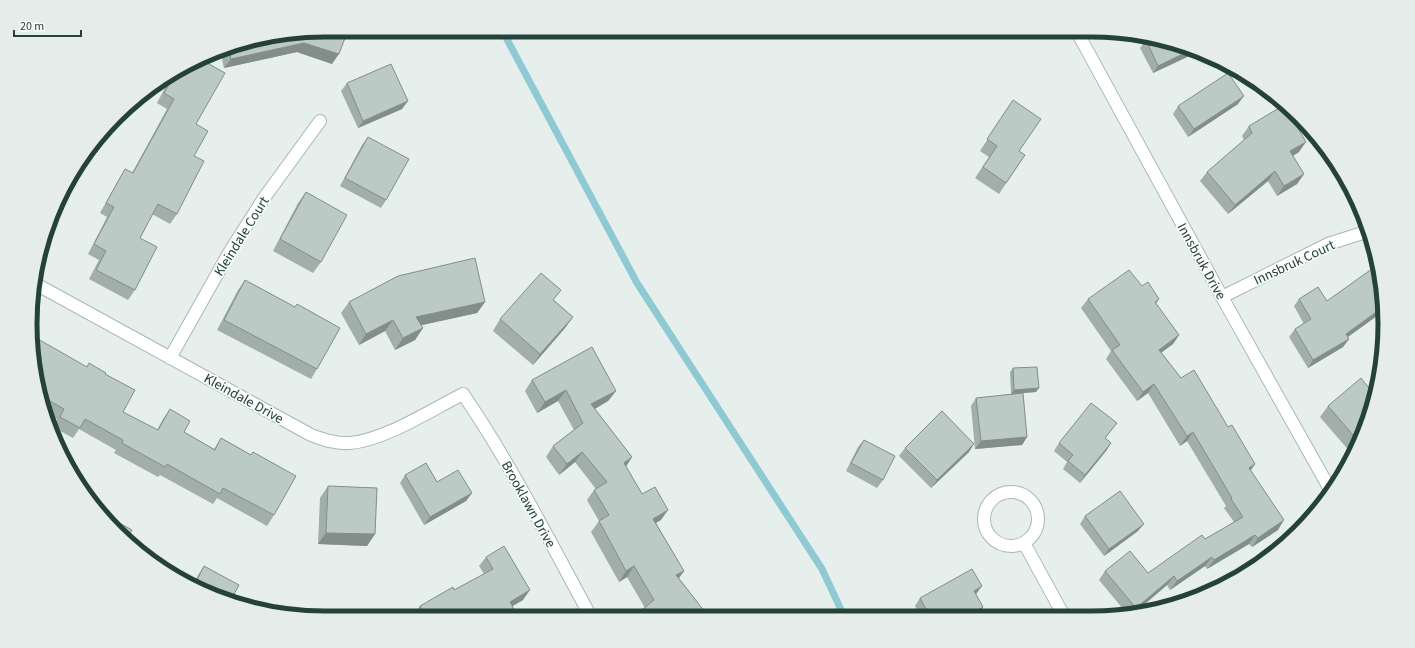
<svg xmlns="http://www.w3.org/2000/svg" width="1415" height="648" font-family="'Source Sans 3',sans-serif">
  <rect width="100%" height="100%" fill="#e6efeb"/>
  <g fill="none" stroke-linecap="round" stroke-linejoin="round">
    <polyline stroke="#8ec9d4" stroke-width="7" points="502,30 637,283 822,569 844,616"/>
    <g stroke="#a8b8b2" stroke-width="14">
      <g id="minor">
        <polyline points="1076,30 1222,297 1331,491"/>
        <path d="M34,283L311,435C324,440 336,444 350,443C385,440 431,410 463,394C511,464 550,542 591,617"/>
        <polyline points="1222,297 1328,244 1369,231"/>
        <polyline points="170,358 229,253 264,198 320,121"/>
        <circle cx="1011" cy="519" r="27"/>
        <polyline points="1024,543 1064,616"/>
      </g>
    </g>
    <use href="#minor" stroke="#fff" stroke-width="12"/>
  </g>
  <g fill="#a1aea9">
    <polygon points="324,30 332,64 297,52 224,68 220,50 229,46"/>
    <polygon points="1146,40 1200,51 1153,73 1140,48"/>
    <polygon points="202,60 196,124 194,156 177,214 170,224 152,214 140,238 135,290 128,300 89,279 99,260 88,254 107,217 100,213 119,179 125,169 132,173 167,109 157,103 174,71 177,69 197,66"/>
    <polygon points="347,83 402,109 358,128 341,91"/>
    <polygon points="1013,100 1019,151 1025,155 999,194 975,178 989,157 980,151"/>
    <polygon points="1238,104 1188,137 1173,114 1178,106"/>
    <polygon points="1249,126 1299,152 1293,156 1304,174 1297,184 1277,196 1268,181 1228,214 1200,181 1207,172 1244,140 1242,136"/>
    <polygon points="368,137 386,200 381,208 340,186 362,145"/>
    <polygon points="306,192 321,262 313,273 273,251 298,203"/>
    <polygon points="245,280 295,307 297,304 317,369 311,379 217,330 238,290"/>
    <polygon points="1142,286 1159,299 1156,304 1179,335 1173,344 1161,352 1181,378 1228,427 1255,464 1250,471 1278,530 1252,547 1249,544 1207,569 1205,566 1170,590 1167,585 1132,615 1128,615 1099,580 1105,571 1148,573 1234,522 1224,508 1226,506 1187,441 1180,446 1148,393 1137,401 1106,359 1111,351 1081,308 1088,299"/>
    <polygon points="1299,299 1349,339 1343,347 1308,368 1289,337 1295,329 1304,324 1294,306"/>
    <polygon points="554,300 573,317 565,328 533,365 493,331 500,319"/>
    <polygon points="349,302 485,302 477,313 421,325 423,328 415,340 395,350 385,331 359,345 341,313"/>
    <polygon points="89,363 105,374 123,412 157,430 163,419 170,409 184,432 214,449 221,438 251,455 253,452 274,515 267,526 217,498 213,504 160,475 158,477 114,453 116,450 79,429 73,438 53,427 57,419 48,414 36,381 87,367"/>
    <polygon points="1013,368 1036,392 1023,393 1027,437 1022,445 975,449 971,406 976,398 1023,393 1011,394 1010,372"/>
    <polygon points="532,380 616,391 608,401 595,409 632,457 626,466 642,494 661,520 656,523 684,571 679,578 709,617 637,617 643,609 645,608 627,577 619,582 591,532 599,521 587,500 594,490 596,489 575,462 559,475 546,457 553,446 574,430 558,401 537,413 525,391"/>
    <polygon points="1328,406 1363,436 1355,450 1351,453 1320,417"/>
    <polygon points="1117,423 1105,438 1111,443 1106,451 1080,483 1063,469 1067,462 1054,451 1059,443"/>
    <polygon points="864,440 883,480 877,488 846,471 858,447"/>
    <polygon points="905,448 969,452 931,488 899,456"/>
    <polygon points="405,475 472,493 466,501 424,525 400,483"/>
    <polygon points="328,486 375,534 367,546 318,544 320,498"/>
    <polygon points="1085,516 1138,531 1104,556 1080,524"/>
    <polygon points="486,557 523,600 512,606 515,611 510,617 407,618 415,613 420,606 454,590 484,574 479,566"/>
    <polygon points="204,566 231,600 195,581 198,575"/>
    <polygon points="977,593 976,594 983,607 978,615 976,616 921,616 915,606 920,598"/>
  </g>
  <g fill="#838d89">
    <polygon points="304,43 339,54 332,64 297,52 224,68 231,59"/>
    <polygon points="1193,49 1200,51 1153,73 1158,66"/>
    <polygon points="1244,96 1238,104 1188,137 1194,129"/>
    <polygon points="408,101 402,109 358,128 363,121"/>
    <polygon points="1306,142 1299,152 1284,161 1290,151"/>
    <polygon points="1275,171 1268,181 1228,214 1235,205"/>
    <polygon points="1304,174 1297,184 1277,196 1284,186"/>
    <polygon points="485,302 477,313 409,328 416,317"/>
    <polygon points="1383,307 1384,311 1341,342 1346,334"/>
    <polygon points="573,317 565,328 533,365 540,354"/>
    <polygon points="393,320 385,331 359,345 366,334"/>
    <polygon points="423,328 415,340 395,350 403,338"/>
    <polygon points="1179,335 1173,344 1153,359 1159,350"/>
    <polygon points="1349,339 1343,347 1308,368 1313,360"/>
    <polygon points="1154,384 1148,393 1137,401 1143,392"/>
    <polygon points="1039,388 1036,392 1011,394 1014,390"/>
    <polygon points="566,390 558,401 537,413 545,402"/>
    <polygon points="616,391 608,401 584,415 591,404"/>
    <polygon points="1193,432 1187,441 1180,446 1187,436"/>
    <polygon points="1027,437 1022,445 975,449 981,441"/>
    <polygon points="1360,441 1355,450 1351,453 1359,442"/>
    <polygon points="1111,443 1106,451 1080,483 1085,475"/>
    <polygon points="974,444 969,452 931,488 937,480"/>
    <polygon points="582,452 575,462 559,475 567,464"/>
    <polygon points="632,457 625,468 624,463"/>
    <polygon points="1255,464 1249,473 1249,468"/>
    <polygon points="472,493 466,501 424,525 430,517"/>
    <polygon points="668,510 661,520 645,529 653,519"/>
    <polygon points="1284,520 1278,530 1252,547 1258,538"/>
    <polygon points="1144,524 1138,531 1104,556 1109,549"/>
    <polygon points="326,533 375,534 367,546 318,544"/>
    <polygon points="1255,535 1249,544 1207,569 1214,560"/>
    <polygon points="1212,557 1205,566 1170,590 1177,581"/>
    <polygon points="634,566 627,577 619,582 626,571"/>
    <polygon points="684,571 676,582 676,575"/>
    <polygon points="1174,576 1167,585 1132,615 1130,615 1136,608"/>
    <polygon points="982,586 977,593 968,598 974,591"/>
    <polygon points="530,590 523,600 504,611 510,602"/>
    <polygon points="983,607 978,615 976,616 968,616"/>
    <polygon points="515,611 510,617 503,617"/>
  </g>
  <g fill="#bbcac4" stroke="#838d89">
    <polygon points="324,30 348,30 339,54 304,43 231,59 228,46 229,46"/>
    <polygon points="1152,37 1193,49 1158,66 1146,40"/>
    <polygon points="202,60 225,73 196,124 208,131 194,156 204,161 177,214 158,204 140,238 157,247 135,290 96,270 106,251 94,244 114,207 106,203 125,169 133,173 174,99 164,93 177,70 191,63 198,67"/>
    <polygon points="391,64 408,101 363,121 347,83"/>
    <polygon points="1228,73 1244,96 1194,129 1178,106"/>
    <polygon points="1013,100 1041,119 1019,151 1025,155 1006,183 983,167 997,146 987,139"/>
    <polygon points="1284,105 1306,142 1290,151 1304,174 1284,186 1275,171 1235,205 1207,172 1252,133 1249,126"/>
    <polygon points="368,137 409,159 386,200 345,178"/>
    <polygon points="306,192 347,215 321,262 280,239"/>
    <polygon points="475,258 485,302 416,317 423,328 403,338 393,320 366,334 349,302 398,276"/>
    <polygon points="1376,266 1380,272 1383,307 1346,334 1349,339 1313,360 1295,329 1311,319 1299,299 1318,287 1327,301"/>
    <polygon points="1129,270 1142,286 1148,282 1159,299 1155,302 1179,335 1159,350 1181,378 1194,370 1228,427 1232,425 1255,464 1249,468 1284,520 1258,538 1255,535 1214,560 1212,557 1177,581 1174,576 1136,608 1105,571 1130,551 1148,573 1202,535 1205,539 1243,517 1231,499 1232,498 1193,432 1187,436 1154,384 1143,392 1112,350 1120,345 1088,299"/>
    <polygon points="541,273 561,290 553,300 573,317 540,354 500,319"/>
    <polygon points="245,280 295,307 297,304 340,328 317,369 224,320"/>
    <polygon points="31,335 87,367 89,363 106,373 105,374 135,390 123,412 158,430 170,409 190,421 184,432 215,450 221,438 251,455 253,452 296,476 274,515 223,488 220,494 167,464 165,467 122,443 123,440 85,419 80,428 60,417 64,409 41,396 36,381"/>
    <polygon points="592,347 616,391 591,404 632,457 624,463 642,494 655,487 668,510 653,519 684,571 676,575 709,617 649,617 643,609 654,600 634,566 626,571 599,521 609,515 594,490 607,482 582,452 567,464 553,446 583,423 566,390 545,402 532,380"/>
    <polygon points="1037,367 1039,388 1014,390 1013,368"/>
    <polygon points="1361,378 1373,393 1377,390 1363,436 1359,442 1328,406"/>
    <polygon points="1023,393 1027,437 981,441 976,398"/>
    <polygon points="1091,403 1117,423 1105,438 1111,443 1085,475 1068,461 1073,455 1059,443"/>
    <polygon points="942,411 974,444 937,480 905,448"/>
    <polygon points="864,440 895,456 883,480 851,463"/>
    <polygon points="426,463 437,482 458,470 472,493 430,517 405,475"/>
    <polygon points="328,486 377,488 375,534 326,533"/>
    <polygon points="1120,491 1144,524 1109,549 1085,516"/>
    <polygon points="107,516 132,530 126,540"/>
    <polygon points="504,546 530,590 510,602 515,611 503,617 407,618 422,610 420,606 453,587 454,590 493,569 486,557"/>
    <polygon points="139,550 196,582 204,566 239,585 231,600 236,603 212,596"/>
    <polygon points="972,569 982,586 974,591 983,607 968,616 930,616 920,598"/>
  </g>
  <g text-anchor="middle" stroke-width="3.5" stroke-linejoin="round" paint-order="stroke">
    <g font-size="14" fill="#24423a" stroke="#f7fbf9">
      <text transform="translate(241 236) rotate(-58)" y="5">Kleindale Court</text>
      <text transform="translate(1202 261) rotate(61)" y="5">Innsbruk Drive</text>
      <text transform="translate(1294 262) rotate(-25)" y="5">Innsbruk Court</text>
      <text transform="translate(244 398) rotate(29)" y="5">Kleindale Drive</text>
      <text transform="translate(529 504) rotate(61)" y="5">Brooklawn Drive</text>
    </g>
  </g>
  <path d="M0 0H1415V648H0ZM324 37H1091A287 287 0 0 1 1378 324V324A287 287 0 0 1 1091 611H324A287 287 0 0 1 37 324V324A287 287 0 0 1 324 37Z" fill="#e6ecea" fill-rule="evenodd"/>
  <path fill="none" stroke="#24423a" stroke-width="5" d="M324 37H1091A287 287 0 0 1 1378 324V324A287 287 0 0 1 1091 611H324A287 287 0 0 1 37 324V324A287 287 0 0 1 324 37Z"/>
  <path d="M14 30v6h67v-6" fill="none" stroke="#24423a" stroke-width="2"/>
  <text x="20" y="30" font-size="12" fill="#24423a" stroke="#f7fbf9" stroke-width="3" paint-order="stroke">20 m</text>
</svg>
